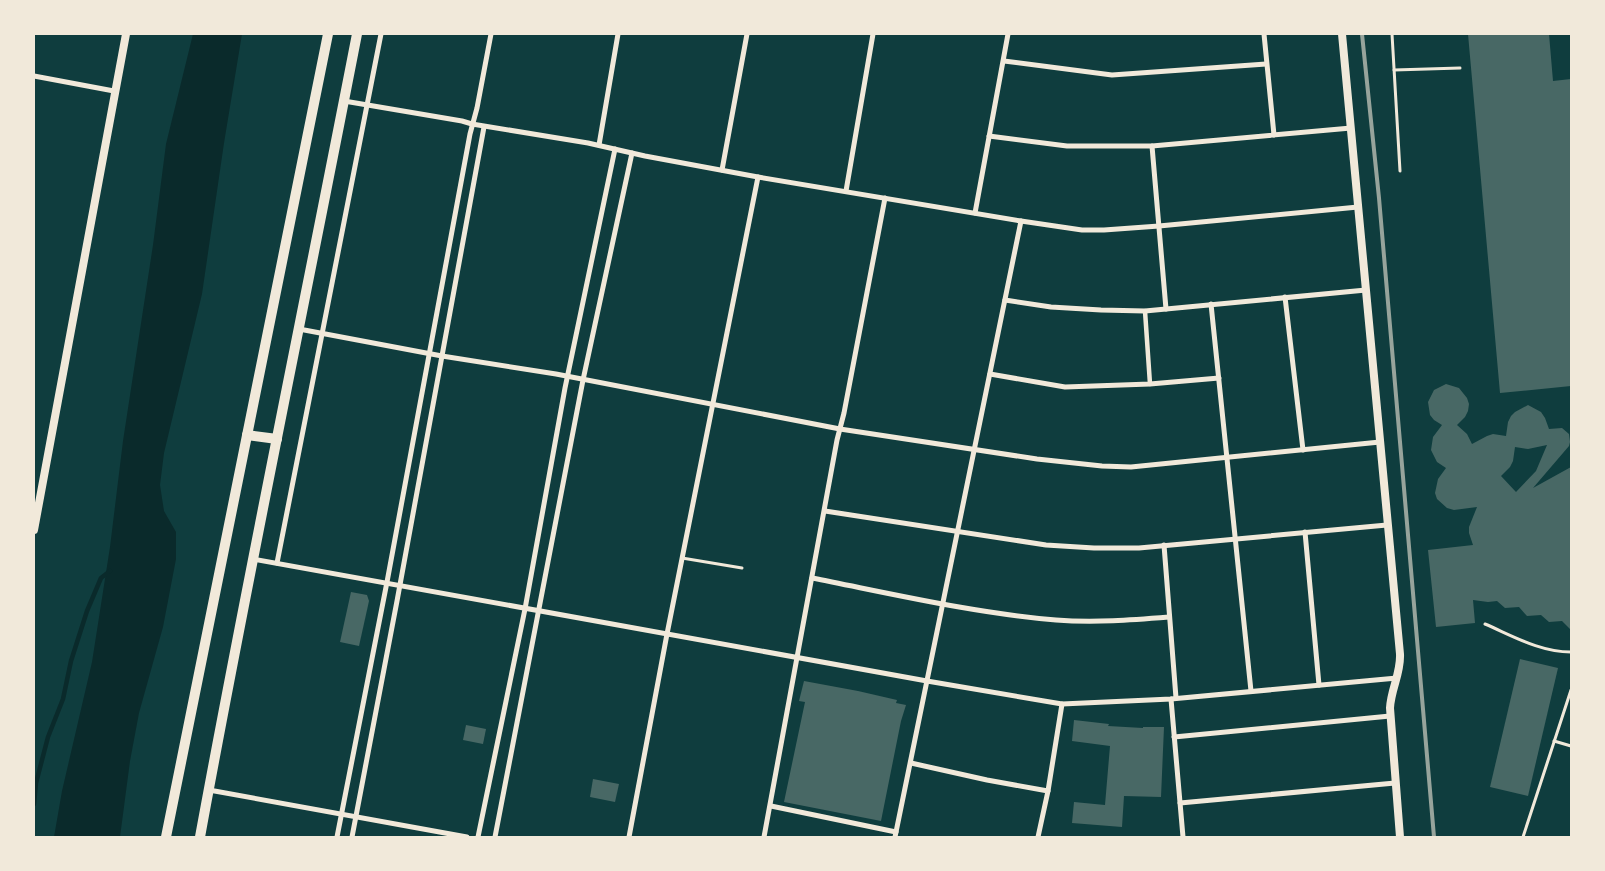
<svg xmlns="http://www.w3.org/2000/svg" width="1605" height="871" font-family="Signika,sans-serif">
  <rect width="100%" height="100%" fill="#0f3d3e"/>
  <polygon fill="#0a2a2b" points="193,34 242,34 224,143 202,294 164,453 160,485 164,511 176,532 176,559 163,627 139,713 130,761 120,837 54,837 62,791 92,662 110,547 123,441 153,245 166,144"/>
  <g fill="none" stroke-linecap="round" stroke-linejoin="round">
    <polyline stroke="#0a2a2b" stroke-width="4.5" points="34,804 36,783 48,737 63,699 71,661 87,611 101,578 110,571"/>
  </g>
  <g fill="#486865" fill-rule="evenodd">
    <polygon points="1468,34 1549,34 1553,81 1571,79 1571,386 1500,393"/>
    <path d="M1446,384L1459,388L1467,398L1469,404L1468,411L1465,417L1457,425L1467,434L1472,444L1487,436L1493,434L1506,436L1508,422L1511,416L1515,412L1528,405L1541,412L1545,418L1549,429L1562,428L1569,434L1570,442L1569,446L1533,488L1571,467V630L1562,621L1549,622L1541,615L1527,616L1519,607L1505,608L1497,601L1488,602L1473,600L1475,623L1436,627L1428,550L1473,545L1469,533V527L1477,507L1454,510L1447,508L1437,499L1435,493L1438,479L1446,468L1437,462L1431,450L1433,437L1442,425L1434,420L1430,415L1428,402L1434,390ZM1547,445L1536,471L1516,492L1501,476L1510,467L1513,461L1515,447L1528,449Z"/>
    <polygon points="351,592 367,595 369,601 359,646 340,642"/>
    <polygon points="1520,659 1558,668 1528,796 1490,787"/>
    <polygon points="804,681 858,691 897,700 896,703 906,705 901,721 881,821 784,802 805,702 799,701"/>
    <polygon points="1074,720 1109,724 1108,726 1143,728 1143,727 1164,727 1161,797 1124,796 1122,827 1072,823 1074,802 1105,805 1110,746 1072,741"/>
    <polygon points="466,725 486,729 483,744 463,740"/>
    <polygon points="593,779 619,784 615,802 590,797"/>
  </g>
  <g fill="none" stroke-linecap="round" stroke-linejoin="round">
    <g stroke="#f1e9da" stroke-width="3">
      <polyline points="1392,34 1400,171"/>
      <polyline points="1394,70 1460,68"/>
      <polyline points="682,558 742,568"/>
      <path d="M1485,624C1513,636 1540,652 1571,652"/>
      <polyline points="1554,741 1571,746"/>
      <polyline points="1523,837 1571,690"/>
    </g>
    <polyline stroke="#f1e9da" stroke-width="4.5" points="1145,311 1150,384"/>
    <g stroke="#f1e9da" stroke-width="5">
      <polyline points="1264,34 1274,135"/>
      <polyline points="1004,61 1112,75 1266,64"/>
      <polyline points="34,76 114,91"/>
      <polyline points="344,101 462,121 472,124 588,143 645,156 758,177 1021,221 1082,230 1104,230 1159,226 1358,207"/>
      <polyline points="989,136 1067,146 1152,146 1351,128"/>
      <polyline points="599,145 618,34"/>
      <polyline points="1152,146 1166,309"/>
      <polyline points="722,170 747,34"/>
      <polyline points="846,191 873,34"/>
      <polyline points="975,213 1008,34"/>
      <polyline points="1285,297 1303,450"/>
      <polyline points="1005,300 1051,307 1101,310 1145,311 1366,290"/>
      <polyline points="1211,304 1251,691"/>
      <polyline points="299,329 442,356 556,374 840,429 1037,459 1102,466 1131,467 1380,442"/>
      <polyline points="990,374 1065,387 1150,384 1219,378"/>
      <polyline points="825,511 1046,545 1094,548 1139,548 1387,525"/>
      <polyline points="1305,532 1319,685"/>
      <polyline points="1164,545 1176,698"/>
      <polyline points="253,559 927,681 1062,704 1171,699 1397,678"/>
      <polyline points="277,563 381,34"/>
      <path d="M812,578C893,594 974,613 1056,620C1094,623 1132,620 1169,617"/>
      <polyline points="1171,699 1183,837"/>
      <polyline points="1174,737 1390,716"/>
      <polyline points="911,763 987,780 1048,791"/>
      <polyline points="209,790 467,837"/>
      <polyline points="1180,803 1395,783"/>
      <polyline points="771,806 896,832"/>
      <polyline points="337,837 387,582 470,134 477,108 491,34"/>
      <polyline points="352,837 397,601 484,127"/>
      <polyline points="478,837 525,609 565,388 615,149"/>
      <polyline points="495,837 583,380 632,153"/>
      <polyline points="629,837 667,634 758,177"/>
      <polyline points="764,837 837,440 844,413 885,198"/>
      <polyline points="895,837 1021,221"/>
      <polyline points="1038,837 1048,791 1062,704"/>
    </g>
    <g stroke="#f1e9da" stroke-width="8">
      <path d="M1342,34L1400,654C1401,673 1391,689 1390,708L1400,837"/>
      <polyline points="34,530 126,34"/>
    </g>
    <g stroke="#f1e9da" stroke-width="10">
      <polyline points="247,435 277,439"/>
      <polyline points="166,837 328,34"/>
      <path d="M200,837C249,569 305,302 357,34"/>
    </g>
    <polyline stroke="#97a49c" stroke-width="4" points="1362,34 1379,198 1434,837"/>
  </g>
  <rect width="1605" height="871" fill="none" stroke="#f1e9da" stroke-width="70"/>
</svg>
